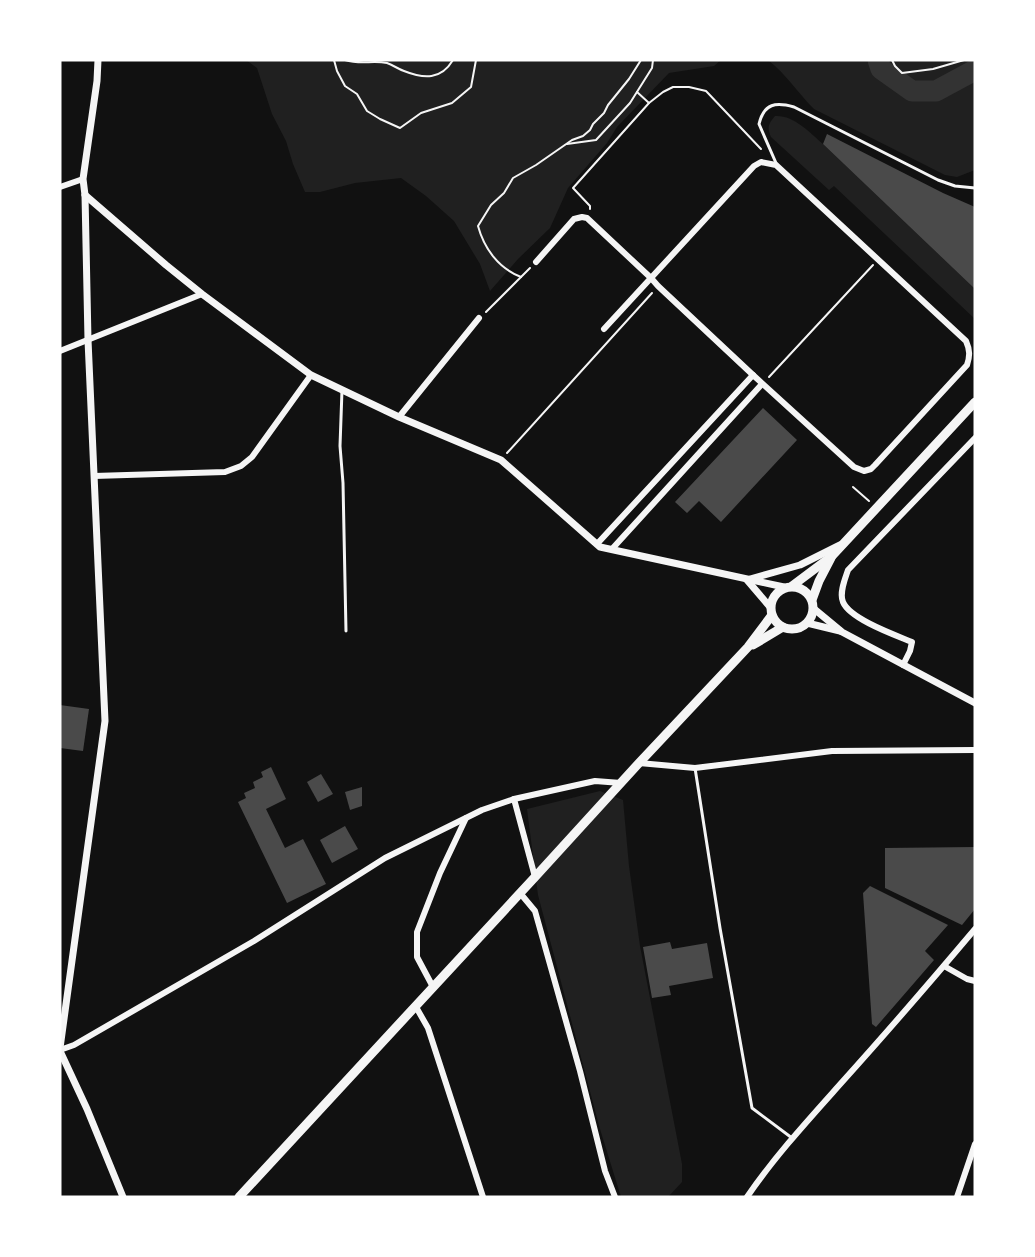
<svg xmlns="http://www.w3.org/2000/svg" width="1035" height="1257" font-family="'Exo 2',sans-serif">
  <rect width="100%" height="100%" fill="#111"/>
  <g fill="#202020">
    <polygon points="246,60 721,60 714,66 669,73 617,127 607,143 568,188 550,228 518,259 490,291 480,264 454,221 426,196 401,178 355,183 320,192 305,192 293,164 286,141 272,114 257,68"/>
    <path d="M768,60H975V170L957,177L945,175L814,109C798,93 786,74 768,60Z"/>
    <path d="M775,116C794,115 809,132 823,144L974,288L975,287V319L834,186L829,190L771,137C767,128 768,124 775,116Z"/>
    <polygon points="600,791 623,800 629,866 640,946 682,1164 682,1182 668,1197 621,1197 600,1129 538,895 527,809"/>
  </g>
  <g fill="none" stroke-linecap="round" stroke-linejoin="round">
    <polyline stroke="#333" stroke-width="21" points="878,60 881,69 912,91 936,91 975,70"/>
  </g>
  <g fill="#4a4a4a">
    <polygon points="827,134 943,193 975,207 975,289 823,144"/>
    <polygon points="763,408 797,440 721,522 699,501 687,513 675,502"/>
    <polygon points="60,705 89,709 83,751 60,748"/>
    <polygon points="271,767 286,799 266,809 285,848 303,839 326,884 287,903 238,802 246,798 244,793 255,788 253,782 263,777 261,772"/>
    <polygon points="321,774 333,794 318,802 307,782"/>
    <polygon points="362,787 362,806 350,810 345,792"/>
    <polygon points="345,826 358,849 332,863 320,840"/>
    <polygon points="975,847 975,909 962,925 885,888 885,848"/>
    <polygon points="870,886 948,925 925,951 934,960 876,1027 872,1024 863,893"/>
    <polygon points="670,942 672,949 707,943 713,978 669,986 671,995 652,998 643,947"/>
  </g>
  <g fill="none" stroke-linecap="round" stroke-linejoin="round">
    <g stroke="#f5f5f5" stroke-width="2">
      <polyline points="334,60 337,71 345,86 357,94 367,111 380,119 400,128 421,113 452,103 471,87 476,60"/>
      <path d="M345,60C361,65 372,60 387,63C393,65 398,69 404,71C424,79 441,80 453,60"/>
      <polyline points="892,60 895,66 902,73 933,69 964,60"/>
      <polyline points="637,92 649,103"/>
      <polyline points="567,144 596,140 630,103 652,68 653,60"/>
      <polyline points="590,209 590,206 573,188 649,103 663,92 673,87 689,87 706,91 761,149"/>
      <path d="M530,268L521,277C498,268 484,248 478,226L491,205L504,193L513,178L536,165L572,140L583,136L590,130L593,124L604,113L608,105L629,79L641,60"/>
      <polyline points="486,312 521,277"/>
      <polyline points="769,377 873,265"/>
      <polyline points="507,453 652,293"/>
      <polyline points="853,487 869,501"/>
    </g>
    <g stroke="#f5f5f5" stroke-width="3">
      <path d="M776,163L759,124C764,103 776,102 794,107L938,180L955,186L975,188"/>
      <polyline points="342,390 340,446 343,483 346,631"/>
      <polyline points="695,768 720,928 752,1108 792,1138"/>
    </g>
    <g stroke="#f5f5f5" stroke-width="6">
      <polyline points="60,187 83,179"/>
      <path d="M536,262L574,219L582,217L587,218L651,278L658,286L753,375L854,467L864,471L871,469L875,465L967,365C970,356 970,350 966,341L776,165L761,162L754,166L604,329"/>
      <polyline points="60,351 202,294"/>
      <polyline points="399,417 479,318"/>
      <polyline points="94,476 225,472 241,466 252,457 311,375"/>
      <polyline points="597,544 753,375"/>
      <polyline points="612,549 762,384"/>
      <path d="M903,665L910,651L912,642C895,635 850,619 843,602C839,593 845,579 848,570L975,438"/>
      <polyline points="639,763 695,768 832,751 975,750"/>
      <polyline points="514,799 535,877"/>
      <polyline points="520,893 535,911 580,1071 605,1171 615,1197"/>
      <polyline points="944,966 967,979 975,981"/>
      <polyline points="433,987 417,957 417,932 440,873 466,818"/>
      <polyline points="416,1007 428,1028 483,1197"/>
      <polyline points="60,1050 74,1045 254,941 385,858 482,810 514,799 595,781 621,783"/>
      <path d="M747,1197C775,1156 810,1118 843,1081C888,1031 932,980 975,929"/>
      <polyline points="957,1197 975,1144"/>
    </g>
    <g stroke="#f5f5f5" stroke-width="7">
      <polyline points="85,195 166,265 202,294 311,375 399,417 501,460 600,547 784,587"/>
      <polyline points="750,579 800,565 840,545"/>
      <polyline points="747,580 770,607"/>
      <polyline points="813,608 842,632 975,703"/>
      <polyline points="807,623 840,631"/>
      <polyline points="60,1048 105,721 88,340 85,195 83,179 97,81 98,60"/>
      <polyline points="60,1051 87,1109 123,1197"/>
    </g>
    <g stroke="#f5f5f5" stroke-width="9">
      <polyline points="792,586 832,556 975,402"/>
      <circle cx="792" cy="608" r="21"/>
      <polyline points="812,600 819,581 831,558"/>
      <polyline points="753,645 783,627"/>
      <polyline points="239,1197 535,877 639,763 748,647 772,615"/>
    </g>
  </g>
  <rect width="1035" height="1257" fill="none" stroke="#ffffff" stroke-width="123"/>
</svg>
